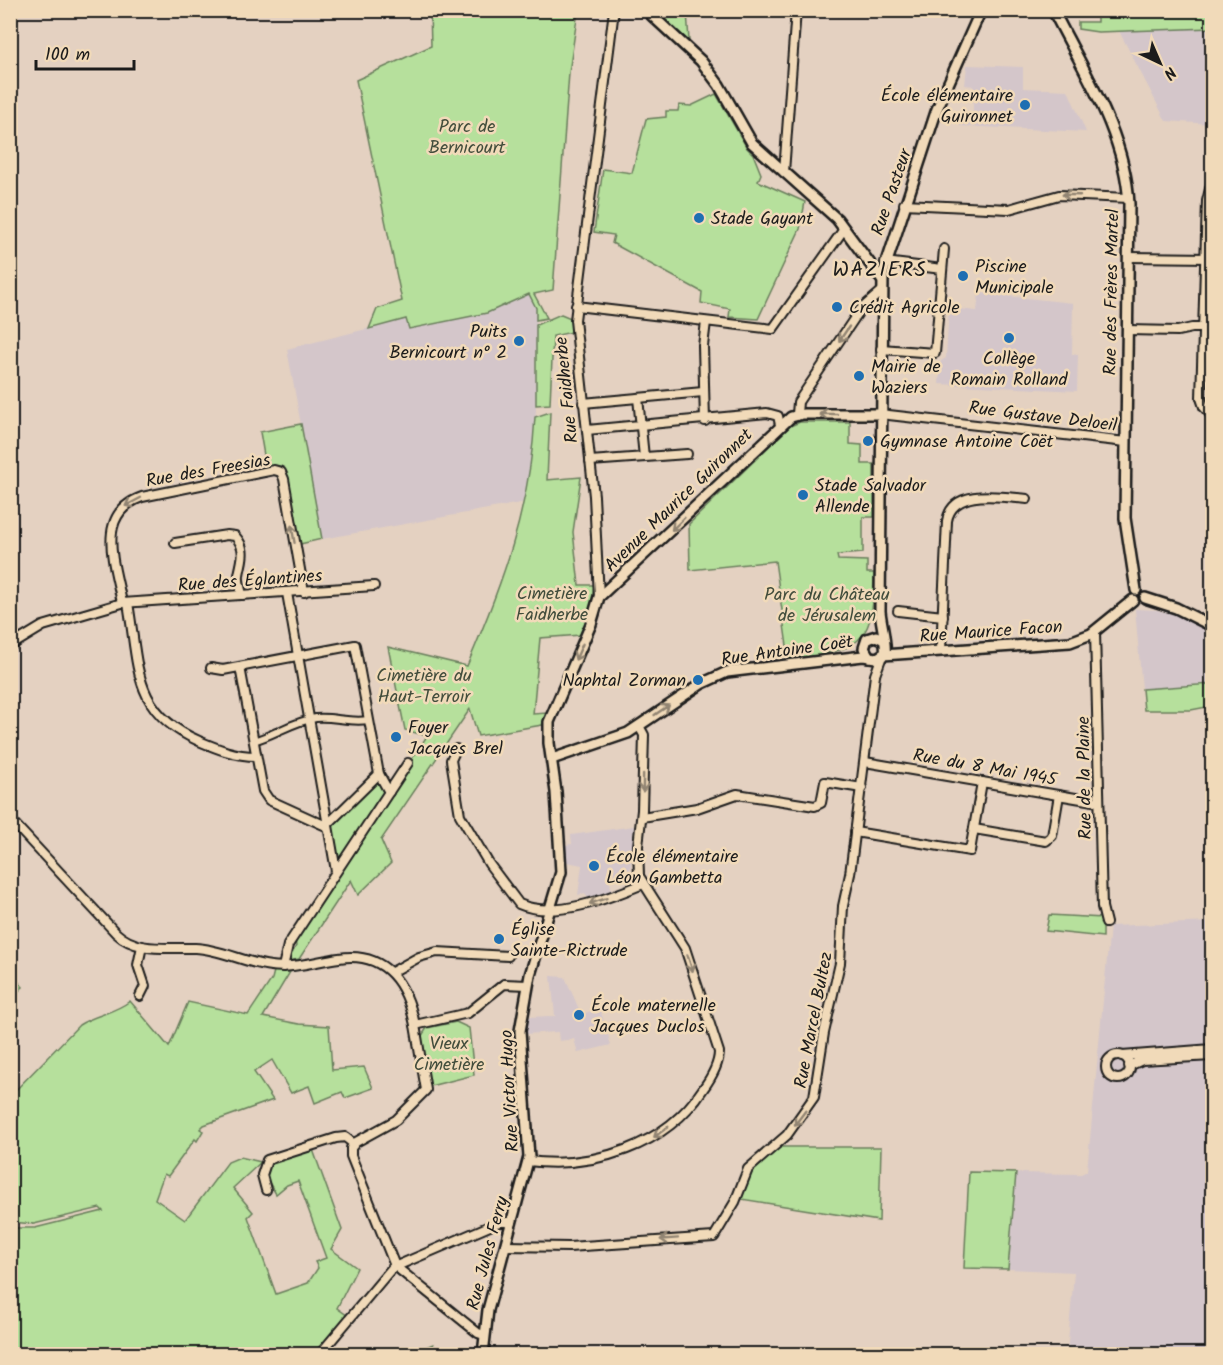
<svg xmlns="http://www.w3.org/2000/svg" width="1223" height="1365" font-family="Kalam,sans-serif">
  <rect width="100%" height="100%" fill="#e4d1c1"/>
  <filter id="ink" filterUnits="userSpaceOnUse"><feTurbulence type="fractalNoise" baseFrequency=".0167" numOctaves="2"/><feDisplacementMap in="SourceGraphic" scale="12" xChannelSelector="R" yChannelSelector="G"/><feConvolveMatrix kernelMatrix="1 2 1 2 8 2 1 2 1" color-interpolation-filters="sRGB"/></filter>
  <g filter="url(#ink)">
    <g fill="#d4c6ca">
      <polygon points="1212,28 1212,124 1166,121 1119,31"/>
      <polygon points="967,65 1023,67 1023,88 1068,90 1086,132 960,126 960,117 973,117 973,86 965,85"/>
      <polygon points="979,293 1073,303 1072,354 1078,355 1077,391 939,384 941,361 946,358 949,308 977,311"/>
      <polygon points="529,294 536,308 536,408 533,464 526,502 322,539 287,349 406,319 409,329 487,313"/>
      <polygon points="1135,609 1157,610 1177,615 1212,633 1212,684 1142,689"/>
      <polygon points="634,826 630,874 612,873 612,870 608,870 612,894 590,901 585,893 578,895 582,865 567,862 565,845 572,844 571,835"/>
      <polygon points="1212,922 1212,1354 1067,1354 1074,1272 1008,1269 1016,1173 1081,1174 1087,1171 1110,926"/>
      <polygon points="551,976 565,977 581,1014 600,1009 611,1045 578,1053 574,1039 559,1041 558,1032 524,1034 527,1017 555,1016"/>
    </g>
    <g fill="#b6e09c" stroke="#697e5c" stroke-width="1.5">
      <polygon points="430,11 578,11 569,73 553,290 534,294 547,318 536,320 536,308 529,294 487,313 409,329 406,319 369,329 377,309 402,301 356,80 431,46"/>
      <polygon points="663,11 687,11 689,41 659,16"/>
      <polygon points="1097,11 1212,11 1212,28 1098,32 1078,29 1078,22 1097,22"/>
      <polygon points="716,94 747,148 753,154 761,174 758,181 805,202 800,229 758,319 729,317 730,309 701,303 702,292 612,243 614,235 594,232 603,169 632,173 646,119 666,117 666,111 678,111 679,105 691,106"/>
      <polygon points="561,314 573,319 572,332 553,336 550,404 536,405 536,325"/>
      <path d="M550,412L547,480L581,477L573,532L579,585H594L591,608L581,635L540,638L533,714L547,713L542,725L478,736L470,709L381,840L391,863L358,895L351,880L299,959L288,961L296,946L295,938L427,736L405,730L388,647L467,666C503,582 530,509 535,417Z"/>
      <path d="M800,422H850V444L862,445V464H874V517H863V553L837,555L838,560L867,561V573H874C873,610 875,647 828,652L826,656L789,660L775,561L690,570L689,524L790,426Z"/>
      <polygon points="301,424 322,539 300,544 287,474 281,466 266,467 260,432"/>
      <polygon points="1212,684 1212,706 1191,710 1144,710 1142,689"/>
      <polygon points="377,779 386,792 341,859 337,858 331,825"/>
      <polygon points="1049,915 1103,918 1103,937 1046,931"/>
      <path d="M274,971L290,972L263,1017L299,1024L329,1026L332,1070L364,1067L373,1088L345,1098L342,1092L315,1103L309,1086L291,1093L272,1060L254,1072L273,1100L204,1125L200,1129L203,1131L197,1141L195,1139L168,1176L164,1174L155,1199L185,1220L228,1162L240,1157L261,1162L233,1188L253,1212L248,1217L276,1294L308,1283L318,1268L315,1262L326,1258L298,1181L287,1185L276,1194L265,1176L269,1162L312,1147L342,1230L331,1249L357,1268L337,1308L348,1316L317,1354H11V1228H35L103,1211L100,1208L34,1224L11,1222L10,1096L79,1025C96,1014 113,1014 130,1001L169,1047L188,1002L248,1015L272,979Z"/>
      <polygon points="11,974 23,987 11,998"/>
      <polygon points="456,1022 469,1028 474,1075 430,1086 421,1037 427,1028"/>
      <path d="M778,1147H881L879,1221L741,1199C749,1171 756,1165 778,1147Z"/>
      <polygon points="969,1172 1016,1173 1008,1269 964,1268"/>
      <polygon points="433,1344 438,1354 410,1354"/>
    </g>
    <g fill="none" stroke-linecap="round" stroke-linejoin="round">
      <g stroke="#1c1c1c" stroke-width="10">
        <path id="pedestrian" d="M253,741C275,735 293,721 316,718C333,716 348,723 368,720"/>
      </g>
      <g stroke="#1c1c1c" stroke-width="12">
        <g id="minor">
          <polyline points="784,172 796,10"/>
          <polyline points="1212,181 1207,201 1201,398 1204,407 1212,416"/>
          <polyline points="904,204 1009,209 1059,195 1129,198"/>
          <polyline points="1128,257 1212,258"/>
          <polyline points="885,262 942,269"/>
          <polyline points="576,306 773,329 844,229"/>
          <polyline points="1127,330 1178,331 1192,328 1212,328"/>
          <polyline points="881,349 935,353 944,249"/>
          <polyline points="638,398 644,457"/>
          <polyline points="583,403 703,392"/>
          <polyline points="797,414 798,402 860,310 882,291"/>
          <polyline points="880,414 1126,442"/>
          <polyline points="705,421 703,346 706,322"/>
          <polyline points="587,430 767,413 778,416 780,425"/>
          <polyline points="590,461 687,454"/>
          <path d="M175,543L227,535L235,536C248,550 241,561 239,575C238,581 241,589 242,595"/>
          <polyline points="287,593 336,871"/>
          <polyline points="599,597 594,496 575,320 614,10"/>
          <path d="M122,603C115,565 94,514 142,497L274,470L281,472L284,479L304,592"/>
          <path d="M128,603C139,666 132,712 199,741C218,749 235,756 256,756"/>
          <polyline points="898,611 943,616"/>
          <polyline points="1095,632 1102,907 1106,923"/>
          <polyline points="10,646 43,626 122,603 374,586"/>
          <path d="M941,650L947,521C952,487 1002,497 1027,499"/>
          <polyline points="240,667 263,791 269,800 326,826 379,774"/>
          <polyline points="211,668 223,670 355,645 379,774 389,792"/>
          <path d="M456,749L451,760L460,815L489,864L519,904C555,920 609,898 643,884"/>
          <polyline points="865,762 1099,802"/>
          <polyline points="642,817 697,808 737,794 815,806 821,803 825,782 862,788"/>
          <path d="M10,819L116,933C137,953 168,947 195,948C221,949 245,963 271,966C293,969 317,961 339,958C386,951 407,985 415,1025L468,1013L504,984L528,985"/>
          <polyline points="974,829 1046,841 1052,836 1059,795"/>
          <polyline points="855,832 970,851 982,782"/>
          <polyline points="283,967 288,945 408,763"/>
          <polyline points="392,972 419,957 437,952 508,956"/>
          <polyline points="140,996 145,986 138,965 142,946"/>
          <polyline points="415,1025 426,1090 396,1120 356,1142 351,1148 351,1156 395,1266 478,1333 484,1335"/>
          <circle cx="1118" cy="1067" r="12"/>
          <polyline points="1122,1056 1212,1049"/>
          <polyline points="1129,1066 1142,1060 1212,1056"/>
          <path d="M528,1161C594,1169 666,1146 703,1089C711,1078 719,1065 719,1052L685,948L639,876L638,846L642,810L644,735L639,726"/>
          <polyline points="266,1190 262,1175 267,1160 336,1138 345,1137 354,1144"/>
          <polyline points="506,1246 569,1247 714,1237 735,1202 748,1169 787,1135 814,1097 824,1033 840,963 843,906 850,874 875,675 882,656"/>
          <polyline points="320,1354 392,1268 499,1222 512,1222"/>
        </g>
      </g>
      <g stroke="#1c1c1c" stroke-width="14">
        <g id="tertiary">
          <polyline points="646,10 701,61 719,85 752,143 837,219 882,280"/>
          <path d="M1053,10C1084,72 1125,133 1129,204L1125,518L1136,590"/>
          <polyline points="1145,598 1176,608 1212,626"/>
          <polyline points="883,655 1070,642 1091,634 1133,600"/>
          <polyline points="869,657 864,648 867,639 876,636 884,640"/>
          <path d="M552,759L628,733L701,684L727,672L863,656L877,658L885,653C887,645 881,623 880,611L883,274L937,109L981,10"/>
          <polyline points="483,1354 488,1310 529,1157 520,1031 530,975 561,872 556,792 549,743 549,722 591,624 599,597 791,417 803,414 880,414"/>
        </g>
      </g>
      <use href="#pedestrian" stroke="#f1dab9" stroke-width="6"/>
      <use href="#minor" stroke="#f1dab9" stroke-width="8"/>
      <use href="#tertiary" stroke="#f1dab9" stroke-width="9"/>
    </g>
    <defs><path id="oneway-shaft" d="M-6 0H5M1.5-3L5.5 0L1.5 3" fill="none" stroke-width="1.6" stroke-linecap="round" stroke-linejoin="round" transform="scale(1.5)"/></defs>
    <g stroke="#918472">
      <use href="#oneway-shaft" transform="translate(1071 195) rotate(-178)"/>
      <use href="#oneway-shaft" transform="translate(844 334) rotate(124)"/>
      <use href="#oneway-shaft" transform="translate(828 414) rotate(-180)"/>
      <use href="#oneway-shaft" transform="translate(133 502) rotate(152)"/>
      <use href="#oneway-shaft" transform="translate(678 524) rotate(136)"/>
      <use href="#oneway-shaft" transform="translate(293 534) rotate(-100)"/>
      <use href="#oneway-shaft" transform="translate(579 652) rotate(114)"/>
      <use href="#oneway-shaft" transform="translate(662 710) rotate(-34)"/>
      <use href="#oneway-shaft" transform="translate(643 783) rotate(91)"/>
      <use href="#oneway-shaft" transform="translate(598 901) rotate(162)"/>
      <use href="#oneway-shaft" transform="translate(690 963) rotate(72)"/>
      <use href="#oneway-shaft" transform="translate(800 1118) rotate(127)"/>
      <use href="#oneway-shaft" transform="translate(661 1132) rotate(144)"/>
      <use href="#oneway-shaft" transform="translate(669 1239) rotate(176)"/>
    </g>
  </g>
  <g fill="#1f6fb2" stroke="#f1dab9" stroke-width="2">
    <circle cx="1025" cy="105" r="6"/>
    <circle cx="699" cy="218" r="6"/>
    <circle cx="963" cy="276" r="6"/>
    <circle cx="837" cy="307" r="6"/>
    <circle cx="1009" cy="338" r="6"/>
    <circle cx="519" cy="341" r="6"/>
    <circle cx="859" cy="376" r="6"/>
    <circle cx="868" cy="441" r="6"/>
    <circle cx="803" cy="495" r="6"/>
    <circle cx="698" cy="680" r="6"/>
    <circle cx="396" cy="737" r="6"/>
    <circle cx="594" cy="866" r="6"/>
    <circle cx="499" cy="939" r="6"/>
    <circle cx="579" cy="1015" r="6"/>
  </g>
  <g text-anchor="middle" stroke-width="5" stroke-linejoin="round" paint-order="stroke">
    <g font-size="18" fill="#1c1c1c" stroke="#f1dab9" text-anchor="start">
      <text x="1013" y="101" text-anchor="end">École élémentaire<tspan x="1013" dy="21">Guironnet</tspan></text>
      <text x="711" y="224">Stade Gayant</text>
      <text x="975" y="272">Piscine<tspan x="975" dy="21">Municipale</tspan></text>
      <text x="849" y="313">Crédit Agricole</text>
      <text x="507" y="337" text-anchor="end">Puits<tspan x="507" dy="21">Bernicourt n° 2</tspan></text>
      <text x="1009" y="364" text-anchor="middle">Collège<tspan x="1009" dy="21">Romain Rolland</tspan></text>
      <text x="871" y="372">Mairie de<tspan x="871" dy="21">Waziers</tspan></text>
      <text x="880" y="447">Gymnase Antoine Coët</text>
      <text x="815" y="491">Stade Salvador<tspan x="815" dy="21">Allende</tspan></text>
      <text x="686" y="686" text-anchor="end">Naphtal Zorman</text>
      <text x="408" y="733">Foyer<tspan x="408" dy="21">Jacques Brel</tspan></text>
      <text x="606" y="862">École élémentaire<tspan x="606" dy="21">Léon Gambetta</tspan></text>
      <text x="511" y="935">Église<tspan x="511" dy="21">Sainte-Rictrude</tspan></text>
      <text x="591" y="1011">École maternelle<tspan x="591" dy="21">Jacques Duclos</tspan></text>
    </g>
    <g font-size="18" fill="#424d3c" stroke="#f1dab9">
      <text x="467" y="132">Parc de<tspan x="467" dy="21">Bernicourt</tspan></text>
      <text x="552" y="599">Cimetière<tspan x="552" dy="21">Faidherbe</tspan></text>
      <text x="827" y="600">Parc du Château<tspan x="827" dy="21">de Jérusalem</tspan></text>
      <text x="424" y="681">Cimetière du<tspan x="424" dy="21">Haut-Terroir</tspan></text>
      <text x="449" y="1049">Vieux<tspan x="449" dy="21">Cimetière</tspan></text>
    </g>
    <g font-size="18" fill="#1c1c1c" stroke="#f1dab9">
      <text transform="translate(891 192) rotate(-71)" y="6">Rue Pasteur</text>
      <text transform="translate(1111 292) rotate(-89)" y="6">Rue des Frères Martel</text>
      <text transform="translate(566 390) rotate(-96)" y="6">Rue Faidherbe</text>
      <text transform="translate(1043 416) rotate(7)" y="6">Rue Gustave Deloeil</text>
      <text transform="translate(208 470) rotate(-10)" y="6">Rue des Freesias</text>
      <text transform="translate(678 500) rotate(-44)" y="6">Avenue Maurice Guironnet</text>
      <text transform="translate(250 580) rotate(-4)" y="6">Rue des Églantines</text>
      <text transform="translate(991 631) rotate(-4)" y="6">Rue Maurice Facon</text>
      <text transform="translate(787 650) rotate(-8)" y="6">Rue Antoine Coët</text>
      <text transform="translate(985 767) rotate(10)" y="6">Rue du 8 Mai 1945</text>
      <text transform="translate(1084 778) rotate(-91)" y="6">Rue de la Plaine</text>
      <text transform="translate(813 1020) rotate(-79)" y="6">Rue Marcel Bultez</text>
      <text transform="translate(509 1091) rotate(-93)" y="6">Rue Victor Hugo</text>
      <text transform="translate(487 1253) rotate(-75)" y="6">Rue Jules Ferry</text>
    </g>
    <g font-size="21" letter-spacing="1.5" fill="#1c1c1c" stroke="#f1dab9">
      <text x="880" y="276">WAZIERS</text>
    </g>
  </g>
  <rect width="1223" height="1365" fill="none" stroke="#f1dab9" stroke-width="36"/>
  <rect x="18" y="18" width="1187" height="1329" fill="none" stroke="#1c1c1c" stroke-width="2" filter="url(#ink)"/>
  <g transform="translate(1160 63) rotate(136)" stroke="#f1dab9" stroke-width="4.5" paint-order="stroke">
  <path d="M0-4.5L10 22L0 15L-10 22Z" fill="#1c1c1c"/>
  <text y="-9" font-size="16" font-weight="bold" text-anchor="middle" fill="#1c1c1c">N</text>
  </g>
  <path d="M36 60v9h98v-9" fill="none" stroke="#1c1c1c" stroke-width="3"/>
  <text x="45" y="60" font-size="18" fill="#1c1c1c" stroke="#f1dab9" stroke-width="4.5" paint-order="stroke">100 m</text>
</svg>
